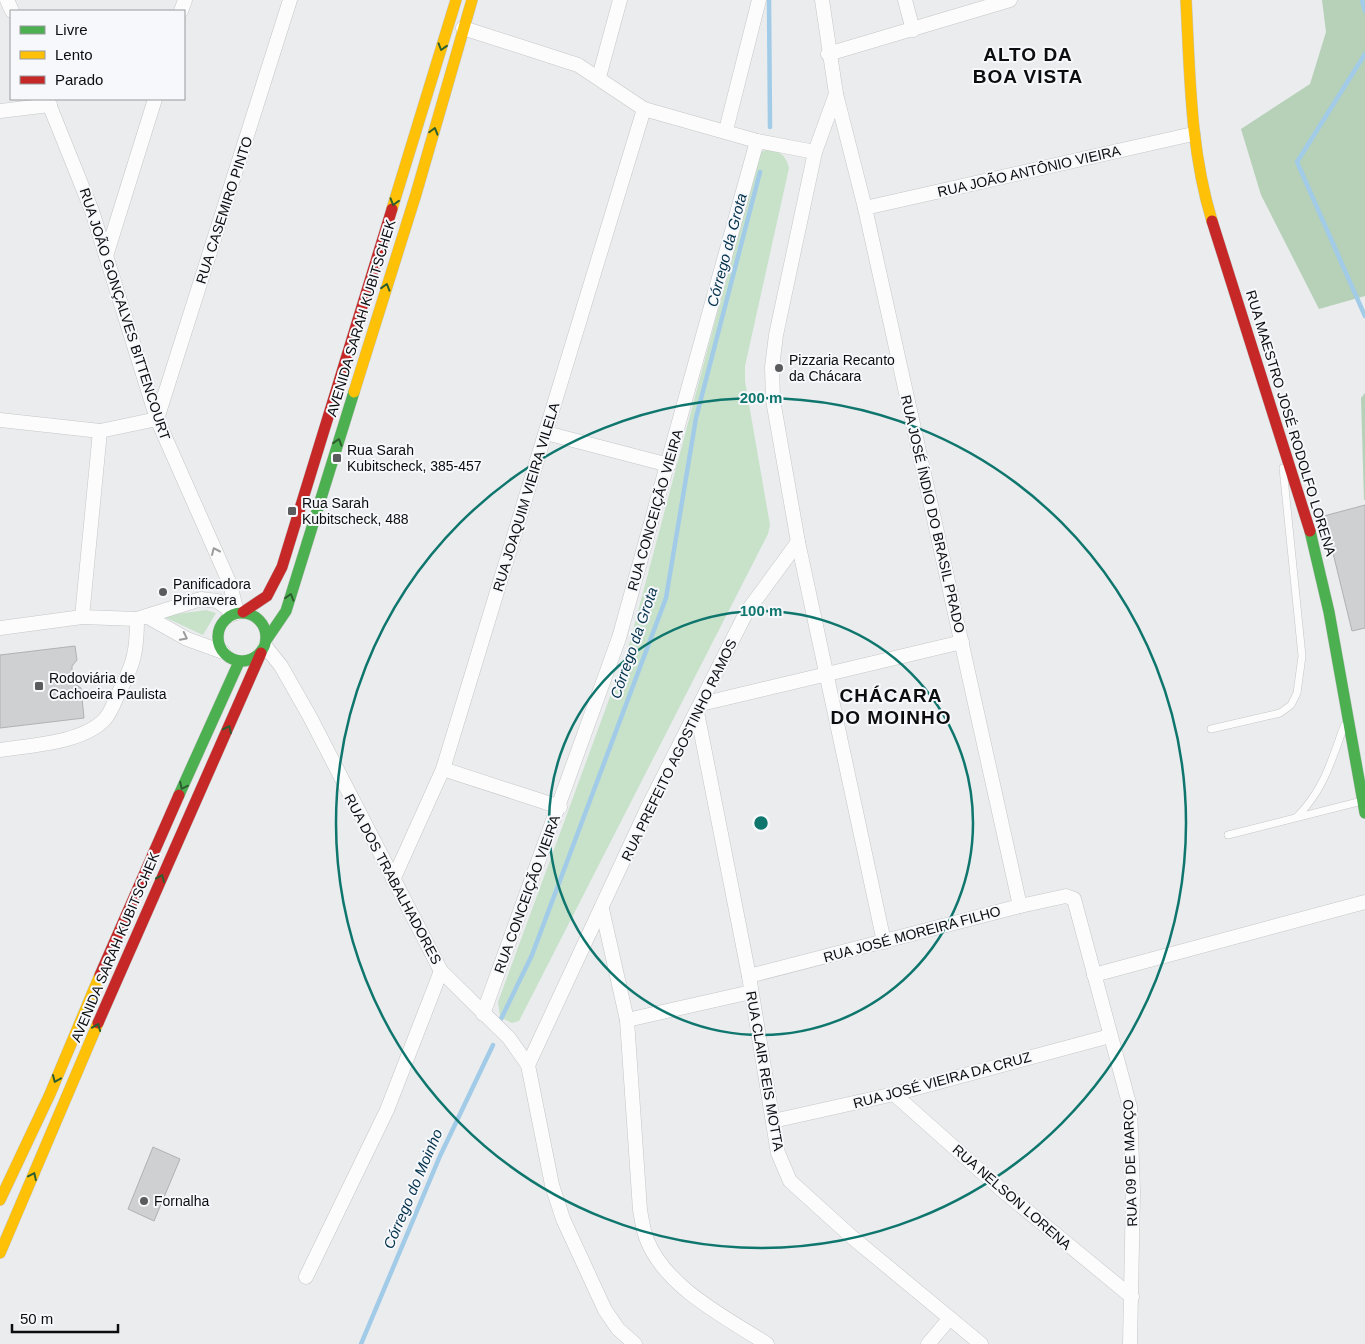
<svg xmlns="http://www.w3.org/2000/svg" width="1365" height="1344" font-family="Arial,sans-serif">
  <rect width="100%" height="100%" fill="#eaecee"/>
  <g fill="#c8e2ca">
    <path d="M766,150C779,150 786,155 789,168L745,366V381L770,525L768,534L519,1021L512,1023L500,1017L498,1002L629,645L760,152Z"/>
    <polygon points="206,610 216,613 203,635 162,616"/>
  </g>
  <g fill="#b6d1b8">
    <polygon points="1322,0 1365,0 1365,296 1319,309 1261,195 1241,129 1310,84 1326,32"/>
    <polygon points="1365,393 1365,500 1364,500 1361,398"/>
  </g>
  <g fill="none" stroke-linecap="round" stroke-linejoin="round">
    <g stroke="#a2cbe8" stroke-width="4.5">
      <polyline points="769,0 770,127"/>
      <polyline points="1362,0 1365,11"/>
      <polyline points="1365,54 1297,162 1365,316"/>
      <polyline points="501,1019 532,955 666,598 696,418 760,172"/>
      <polyline points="361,1344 440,1156 493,1045"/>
    </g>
  </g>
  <g fill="#cfd0d2" stroke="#b0b1b3">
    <polygon points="1365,505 1365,628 1352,631 1324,516"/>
    <polygon points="75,646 77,660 72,666 72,674 75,684 81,688 84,718 0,728 0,655"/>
    <polygon points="153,1147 180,1159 154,1221 128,1209"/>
  </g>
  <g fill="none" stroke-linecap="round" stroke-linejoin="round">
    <g stroke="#c5c6c7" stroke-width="8">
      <g id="lane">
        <polyline points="1211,729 1280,713 1291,705 1297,693 1302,656 1283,468"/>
        <path d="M1297,817C1324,789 1331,762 1344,726"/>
        <polyline points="1228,835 1362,801"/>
      </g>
    </g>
    <g stroke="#c5c6c7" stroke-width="15">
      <g id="street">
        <polyline points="7,0 12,11"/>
        <polyline points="822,0 836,94 865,208 1020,906"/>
        <polyline points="905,0 913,30"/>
        <polyline points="181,11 185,0"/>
        <polyline points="463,28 578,65 644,109 757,141 815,152"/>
        <polyline points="828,54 1010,0"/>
        <polyline points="599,77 620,0"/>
        <polyline points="836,94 815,152 776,335 772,367 773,400 798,542 884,942"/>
        <polyline points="47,99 92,211 157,419 230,584 237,613"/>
        <polyline points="0,111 50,105"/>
        <polyline points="726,130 759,0"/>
        <polyline points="865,208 1193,134"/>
        <polyline points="106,256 155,99"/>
        <polyline points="157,419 290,0"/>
        <polyline points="0,420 100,431 157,419"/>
        <polyline points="546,433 669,465"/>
        <polyline points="82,617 100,431"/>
        <polyline points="148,617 187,639 223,652"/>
        <polyline points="0,628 82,617 137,619 201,599 217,601 227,608 231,615"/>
        <polyline points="265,646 281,666 310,717 441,971 509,1038 528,1065 552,1185 563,1219 605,1310 618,1329 635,1344"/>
        <polyline points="701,704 962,642"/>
        <polyline points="697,712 749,976 778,1153 790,1181 853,1238 981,1344"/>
        <path d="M0,750C31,745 83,743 105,719C111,712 115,701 119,692C134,664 137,651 137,619"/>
        <polyline points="443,769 560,807"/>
        <polyline points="393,880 443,769 644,109"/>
        <path d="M602,909L627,1020L640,1210C642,1220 643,1231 647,1240C666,1288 727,1318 767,1344"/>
        <polyline points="1094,975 1365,902"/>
        <polyline points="749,976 1020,906 1066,896 1074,899 1130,1107 1133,1192 1130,1344"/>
        <polyline points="483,1014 619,638 757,141"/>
        <polyline points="627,1020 751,992"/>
        <polyline points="528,1065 649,805 746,613 798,542"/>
        <polyline points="894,1094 1003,1191 1132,1297"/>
        <polyline points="773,1121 894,1094 1110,1036"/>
        <polyline points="306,1277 387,1110 441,971"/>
        <polyline points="928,1344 950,1318"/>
      </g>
    </g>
    <g stroke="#c5c6c7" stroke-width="12">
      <g id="fast">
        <polyline points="1310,531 1329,612 1365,813"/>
        <circle cx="242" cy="637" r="24"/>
        <polyline points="267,639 286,611 354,392"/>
        <polyline points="179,795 239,662"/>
      </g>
    </g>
    <g stroke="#c5c6c7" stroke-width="12">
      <g id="slow">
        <path d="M1186,0C1190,75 1190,149 1212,221"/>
        <polyline points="392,209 456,0"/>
        <polyline points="354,392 416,194 472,0"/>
        <polyline points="0,1200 50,1094 100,975"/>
        <polyline points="0,1253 98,1023"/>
      </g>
    </g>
    <g stroke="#c5c6c7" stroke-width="12">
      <g id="jam">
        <polyline points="1212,221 1310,531"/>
        <polyline points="243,612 267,596 282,567 392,209"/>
        <polyline points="100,975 179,795"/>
        <polyline points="98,1023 261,653"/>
      </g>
    </g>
    <use href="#lane" stroke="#fcfcfc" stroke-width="7"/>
    <use href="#street" stroke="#fcfcfc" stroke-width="14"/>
    <use href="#fast" stroke="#4caf50" stroke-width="11"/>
    <use href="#slow" stroke="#ffc107" stroke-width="11"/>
    <use href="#jam" stroke="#c62828" stroke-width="11"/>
  </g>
  <defs><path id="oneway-chevron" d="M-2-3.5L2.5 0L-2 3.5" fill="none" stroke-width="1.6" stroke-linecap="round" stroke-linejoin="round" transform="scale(1.25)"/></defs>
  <g stroke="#2c5e2f">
    <use href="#oneway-chevron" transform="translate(442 47) rotate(107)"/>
    <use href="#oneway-chevron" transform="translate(434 131) rotate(-74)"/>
    <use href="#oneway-chevron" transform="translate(394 202) rotate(107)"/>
    <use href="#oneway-chevron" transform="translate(386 287) rotate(-73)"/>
    <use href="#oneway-chevron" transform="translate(338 442) rotate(-73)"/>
    <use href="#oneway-chevron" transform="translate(290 597) rotate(-73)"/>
    <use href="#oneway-chevron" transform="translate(228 729) rotate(-65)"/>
    <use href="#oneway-chevron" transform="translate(183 786) rotate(116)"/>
    <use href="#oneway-chevron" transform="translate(161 878) rotate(-66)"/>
    <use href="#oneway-chevron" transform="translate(97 1027) rotate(-68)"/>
    <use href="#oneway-chevron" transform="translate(56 1079) rotate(113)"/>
    <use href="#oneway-chevron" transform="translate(33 1176) rotate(-65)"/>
  </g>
  <g stroke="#9c9c9d">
    <use href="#oneway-chevron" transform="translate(215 551) rotate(-114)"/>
    <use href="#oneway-chevron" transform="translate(184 637) rotate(27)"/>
  </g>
  <g fill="none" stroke="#0f766e" stroke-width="2.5">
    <circle cx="761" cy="823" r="212"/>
    <circle cx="761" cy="823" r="425"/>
  </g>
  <g fill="#5a5b5c" stroke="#f6f8fc" stroke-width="2">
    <circle cx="779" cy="368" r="5"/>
    <rect x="332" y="453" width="10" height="10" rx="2.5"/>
    <rect x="287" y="506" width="10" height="10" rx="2.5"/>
    <circle cx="163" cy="592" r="5"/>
    <rect x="34" y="681" width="10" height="10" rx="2.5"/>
    <circle cx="144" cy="1201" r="5"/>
  </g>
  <g text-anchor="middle" stroke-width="4" stroke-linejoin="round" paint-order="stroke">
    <g font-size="14" fill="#0c0d0e" stroke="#f6f8fc">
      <text transform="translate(1029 171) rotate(-13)" y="5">RUA JOÃO ANTÔNIO VIEIRA</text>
      <text transform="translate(224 210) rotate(-72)" y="5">RUA CASEMIRO PINTO</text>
      <text transform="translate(125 314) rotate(72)" y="5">RUA JOÃO GONÇALVES BITTENCOURT</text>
      <text transform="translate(361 318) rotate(-73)" y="5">AVENIDA SARAH KUBITSCHEK</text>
      <text transform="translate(1291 423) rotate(73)" y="5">RUA MAESTRO JOSÉ RODOLFO LORENA</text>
      <text transform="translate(526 497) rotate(-73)" y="5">RUA JOAQUIM VIEIRA VILELA</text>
      <text transform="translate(655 510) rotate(-74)" y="5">RUA CONCEIÇÃO VIEIRA</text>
      <text transform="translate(933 514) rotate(77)" y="5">RUA JOSÉ ÍNDIO DO BRASIL PRADO</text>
      <text transform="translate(679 750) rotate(-64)" y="5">RUA PREFEITO AGOSTINHO RAMOS</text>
      <text transform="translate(393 879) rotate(62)" y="5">RUA DOS TRABALHADORES</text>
      <text transform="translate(527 894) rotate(-70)" y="5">RUA CONCEIÇÃO VIEIRA</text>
      <text transform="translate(912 934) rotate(-15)" y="5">RUA JOSÉ MOREIRA FILHO</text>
      <text transform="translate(115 947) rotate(-67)" y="5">AVENIDA SARAH KUBITSCHEK</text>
      <text transform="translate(765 1071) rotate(80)" y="5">RUA CLAIR REIS MOTTA</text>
      <text transform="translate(942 1080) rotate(-15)" y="5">RUA JOSÉ VIEIRA DA CRUZ</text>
      <text transform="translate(1130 1163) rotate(-92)" y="5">RUA 09 DE MARÇO</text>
      <text transform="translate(1012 1197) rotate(41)" y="5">RUA NELSON LORENA</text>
    </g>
    <g font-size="14" fill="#0c0d0e" stroke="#f6f8fc" text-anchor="start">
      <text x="789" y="365">Pizzaria Recanto<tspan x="789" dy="16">da Chácara</tspan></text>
      <text x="347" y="455">Rua Sarah<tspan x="347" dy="16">Kubitscheck, 385-457</tspan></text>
      <text x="302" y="508">Rua Sarah<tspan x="302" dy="16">Kubitscheck, 488</tspan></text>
      <text x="173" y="589">Panificadora<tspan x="173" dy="16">Primavera</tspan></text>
      <text x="49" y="683">Rodoviária de<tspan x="49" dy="16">Cachoeira Paulista</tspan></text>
      <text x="154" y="1206">Fornalha</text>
    </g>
    <g font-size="15" font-style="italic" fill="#00304a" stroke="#f6f8fc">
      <text transform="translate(727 250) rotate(-75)" y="5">Córrego da Grota</text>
      <text transform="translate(634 643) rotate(-71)" y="5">Córrego da Grota</text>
      <text transform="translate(413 1189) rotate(-67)" y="5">Córrego do Moinho</text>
    </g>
    <g font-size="19" font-weight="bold" letter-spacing="1" fill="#0c0d0e" stroke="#f6f8fc">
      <text x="1028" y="61">ALTO DA<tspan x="1028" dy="22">BOA VISTA</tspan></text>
      <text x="891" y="702">CHÁCARA<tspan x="891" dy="22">DO MOINHO</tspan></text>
    </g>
  </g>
  <circle cx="761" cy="823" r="8" fill="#0f766e" stroke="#f6f8fc" stroke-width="2.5"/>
  <g font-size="15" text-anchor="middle" font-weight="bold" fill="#0f766e" stroke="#f6f8fc" stroke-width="4" stroke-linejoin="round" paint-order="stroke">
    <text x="761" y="403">200 m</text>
    <text x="761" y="616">100 m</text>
  </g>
  <rect x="10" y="10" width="175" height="90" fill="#f6f8fc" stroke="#989a9d"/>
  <rect x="20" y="26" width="25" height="8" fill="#4caf50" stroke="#989a9d"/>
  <text x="55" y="35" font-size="15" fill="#0c0d0e">Livre</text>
  <rect x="20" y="51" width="25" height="8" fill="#ffc107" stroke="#989a9d"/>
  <text x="55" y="60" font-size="15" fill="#0c0d0e">Lento</text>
  <rect x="20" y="76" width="25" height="8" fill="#c62828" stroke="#989a9d"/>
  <text x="55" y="85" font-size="15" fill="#0c0d0e">Parado</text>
  <path d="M12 1324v8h106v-8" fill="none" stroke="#0c0d0e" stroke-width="2.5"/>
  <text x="20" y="1324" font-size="15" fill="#0c0d0e" stroke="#f6f8fc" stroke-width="4" paint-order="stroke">50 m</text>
</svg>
